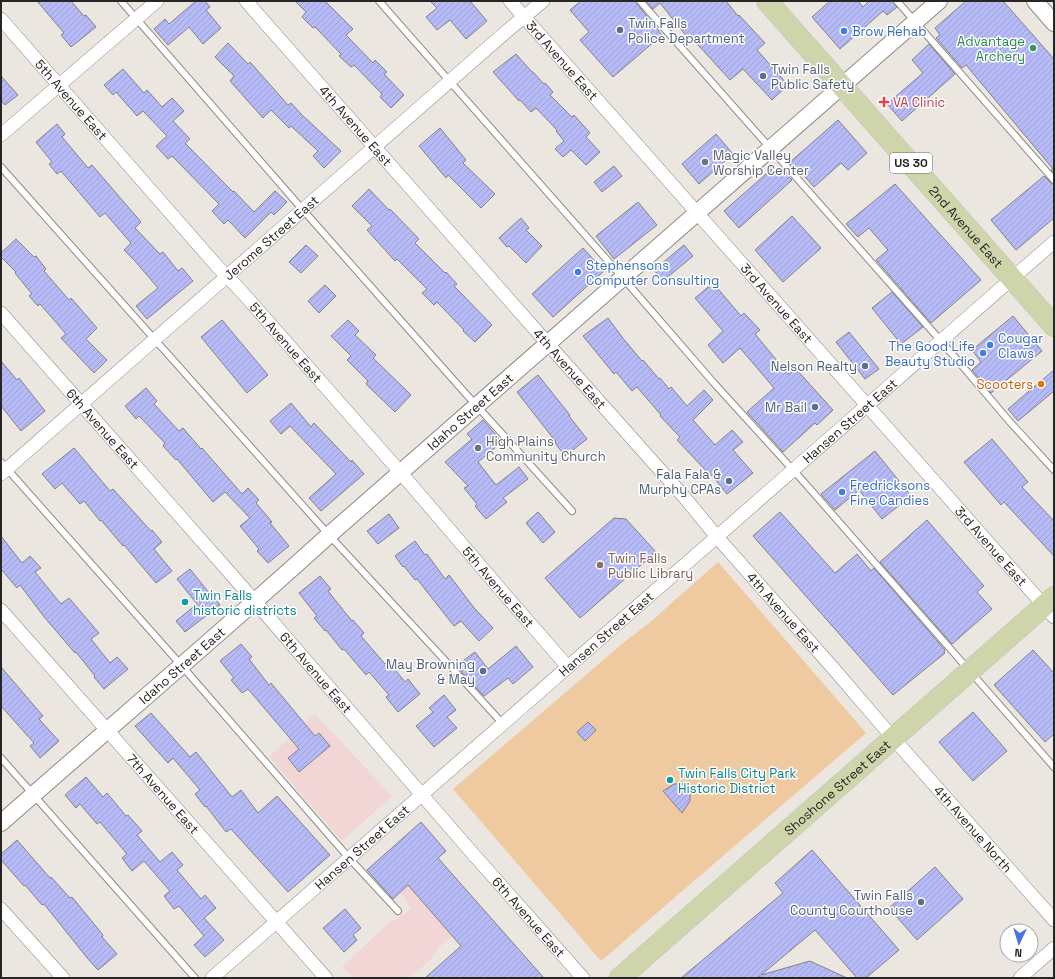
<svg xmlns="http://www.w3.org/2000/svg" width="1055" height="979" font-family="'Space Grotesk',sans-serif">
  <defs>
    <pattern id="building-hatch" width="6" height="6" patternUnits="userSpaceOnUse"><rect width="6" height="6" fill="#b6baf6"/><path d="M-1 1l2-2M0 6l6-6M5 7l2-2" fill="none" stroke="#9ca0d3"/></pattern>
  </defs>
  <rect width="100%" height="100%" fill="#ece6e0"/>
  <g fill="#f1d6d5">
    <polygon points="315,714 392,796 342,841 269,757"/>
    <polygon points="435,861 440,867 413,891 454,935 438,948 430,960 410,978 354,978 342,967 392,920 396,920 411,908 400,892"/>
  </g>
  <polygon fill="#efc9a0" points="718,562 866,733 601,961 453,789 623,643 648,624"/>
  <g fill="url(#building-hatch)" stroke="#828289">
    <polygon points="37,1 71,1 84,16 86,15 96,27 71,47 61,35 64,33"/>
    <polygon points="196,1 205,1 210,7 206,10 221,28 203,44 189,27 168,45 154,29 165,19 169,24"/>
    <polygon points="295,1 325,1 353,29 346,35 373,63 375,60 387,72 384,74 404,95 391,108 380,97 382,94 354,65 351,67 339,56 341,54 315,27 313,28 302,17 306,12"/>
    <polygon points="430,1 470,1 487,21 466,39 450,20 437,30 426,17 437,8"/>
    <polygon points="581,1 636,1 637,4 662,35 613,77 580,40 589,32 570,10"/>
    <polygon points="646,1 726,1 738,16 739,15 765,43 757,50 788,85 772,100 743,69 730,80 690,36 688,38 660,3 653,9"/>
    <polygon points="830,1 858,1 863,7 869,1 893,1 897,7 887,15 883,11 840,49 812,17"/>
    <polygon points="966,1 1003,1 1054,59 1054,173 1051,170 1053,169 966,65 962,68 936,38 940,35 935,28"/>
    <polygon points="228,43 248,64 250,62 288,105 291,103 302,115 341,151 324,168 313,156 318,151 291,126 289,128 271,110 263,118 230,81 234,76 215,57"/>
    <polygon points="929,44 955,74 902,121 887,104 923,73 912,60"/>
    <polygon points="516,54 532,72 533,72 544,84 545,83 553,92 550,95 572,117 574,115 590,133 586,137 600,152 586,165 571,150 563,157 555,149 564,141 556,131 557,130 536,108 531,112 520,100 519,101 493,72"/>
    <polygon points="123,69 144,93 147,90 162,107 172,98 184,111 173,121 190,139 185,143 233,192 234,191 254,212 275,191 287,202 274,215 271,212 245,238 228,220 224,224 212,211 219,204 172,156 168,159 156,146 167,136 143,111 137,116 116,92 113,95 104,85"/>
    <polygon points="1,76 18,95 5,105 1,100"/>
    <polygon points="838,120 867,153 848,170 841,163 814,187 801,172 799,174 789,163"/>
    <polygon points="57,124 65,134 62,137 88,168 92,165 141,222 135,228 160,254 163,252 178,271 182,268 193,281 147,319 136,306 158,288 135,261 124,250 131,243 105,213 100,217 61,171 57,174 49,164 52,162 36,142"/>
    <polygon points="440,128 466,160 463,163 495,194 481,208 448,175 446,178 419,146"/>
    <polygon points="716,134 733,154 699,184 682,164"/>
    <polygon points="614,166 622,176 602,192 594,182"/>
    <polygon points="774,167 779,172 782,169 792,180 739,228 724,211"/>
    <polygon points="1044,176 1051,183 1054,184 1054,218 1016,250 991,220"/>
    <polygon points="895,184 981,280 931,323 876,260 888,250 869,228 858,237 846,224"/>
    <polygon points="369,189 389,210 390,209 419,239 415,243 445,273 446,272 457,284 454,286 492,325 475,342 463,331 464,330 437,302 434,305 422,293 427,289 397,259 395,261 367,230 372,226 352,206"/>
    <polygon points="638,202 657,225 614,259 596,236"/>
    <polygon points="792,216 821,248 783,282 755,250"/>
    <polygon points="521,218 529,228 526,230 542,246 526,263 509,246 507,247 499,238"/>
    <polygon points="16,239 34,257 36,256 46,269 44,271 69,300 71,298 97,328 86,339 107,360 94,373 61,338 66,334 40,304 38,306 29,296 32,294 15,273 16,272 1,257 1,253"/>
    <polygon points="306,245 318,256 301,273 289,262"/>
    <polygon points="684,245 693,256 663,281 654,270"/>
    <polygon points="583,248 604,271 553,317 532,294"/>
    <polygon points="713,283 741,316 744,313 760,330 755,334 788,374 795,368 833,410 817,425 815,423 783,452 747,412 774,388 740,348 723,363 708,345 723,331 695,298"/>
    <polygon points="325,285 336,296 319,313 308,301"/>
    <polygon points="892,292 923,327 901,344 872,308"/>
    <polygon points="1013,316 1042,351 991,393 972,370 981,362 972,350"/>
    <polygon points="608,318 622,337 642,361 643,360 659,379 660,378 669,389 671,387 687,406 704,390 713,400 693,420 715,445 732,430 743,442 733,450 753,473 727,494 709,472 708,473 677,440 680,437 660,416 661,415 637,387 632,391 616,372 614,374 583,336"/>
    <polygon points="222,320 268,375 247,393 201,337"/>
    <polygon points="348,320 359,331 355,335 376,355 373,358 411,395 395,412 366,384 368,381 347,360 351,356 331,336"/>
    <polygon points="849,332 879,369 865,379 836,342"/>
    <polygon points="1,361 17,380 19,378 45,411 21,431 1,406"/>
    <polygon points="1054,370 1054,391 1018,421 1008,409"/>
    <polygon points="538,375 570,415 569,416 587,439 565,456 555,443 556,442 517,392"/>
    <polygon points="146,388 157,401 154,404 179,431 183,428 201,449 202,448 242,494 248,488 259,500 256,503 272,522 270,523 289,546 268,563 257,551 259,549 240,526 250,518 225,492 213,502 177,459 176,460 163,446 165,443 139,416 136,419 125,406"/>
    <polygon points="291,403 311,427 314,423 351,462 352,460 364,474 321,511 309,498 336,474 290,426 281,434 270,421"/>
    <polygon points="483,420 502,442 478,462 496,485 519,467 528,479 503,498 507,502 486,519 475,506 477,504 464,488 468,486 445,462 472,439 467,434"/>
    <polygon points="992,439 1028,482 1022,487 1054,521 1054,556 1004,502 1001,505 964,462"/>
    <polygon points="74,448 110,491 113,489 151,531 152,530 162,542 154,549 172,571 156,583 124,545 123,546 101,520 100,521 84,501 80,504 62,483 55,489 42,474"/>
    <polygon points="875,451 911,496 882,519 859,490 835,510 821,494"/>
    <polygon points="538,512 555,532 543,543 526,523"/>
    <polygon points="780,512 835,573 857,554 871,571 874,568 945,650 944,652 945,653 893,695 753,536"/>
    <polygon points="389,514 399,528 378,544 367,531"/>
    <polygon points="614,518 626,519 656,552 580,618 545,578"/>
    <polygon points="927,520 984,586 977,592 992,609 952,644 880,562"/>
    <polygon points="1,536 22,563 30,556 41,568 35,572 61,604 69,598 99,633 91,639 110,663 117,657 128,669 104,689 94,677 95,676 76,652 75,653 45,618 20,585 17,588 1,569"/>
    <polygon points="415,541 425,555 427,554 445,579 449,575 475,609 493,628 479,641 461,621 454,626 417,579 415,580 404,566 403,567 395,556"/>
    <polygon points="190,569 210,594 211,593 220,605 185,632 176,621 197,604 177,579"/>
    <polygon points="320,576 331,589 328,591 352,621 353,620 364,633 361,636 385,664 388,661 405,682 408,679 420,694 398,712 386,697 389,695 369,672 366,675 344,649 342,650 326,630 325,631 314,618 317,616 299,593"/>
    <polygon points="241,644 252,657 249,659 269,685 271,683 315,736 319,733 330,746 299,772 288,758 299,749 248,689 242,693 231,680 234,678 220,661"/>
    <polygon points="516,646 533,667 513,684 508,678 484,696 456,666 475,652 488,669"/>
    <polygon points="1033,650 1054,673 1054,734 1045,742 994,685"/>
    <polygon points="1,667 43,716 39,719 59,741 40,758 30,746 34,743 1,706"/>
    <polygon points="444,695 456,710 447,717 457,728 434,747 416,726 433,712 429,708"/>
    <polygon points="973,712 1007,751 973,781 939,742"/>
    <polygon points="151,713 190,757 196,752 232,797 241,790 258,813 277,796 330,855 288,892 231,829 226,832 206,806 205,807 195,794 200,790 173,758 168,763 135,726"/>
    <polygon points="588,722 596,730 585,741 577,732"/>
    <polygon points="86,777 103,797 107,793 126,816 128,815 142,831 137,835 160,862 172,852 183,865 177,870 201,899 205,895 216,908 204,918 224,940 205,957 194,945 204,936 179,906 174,909 164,896 170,891 144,861 132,871 122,858 127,854 100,822 97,824 80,804 76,808 65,795"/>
    <polygon points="674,784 684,784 690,790 690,801 682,813 663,791"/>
    <polygon points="421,822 446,851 438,858 544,978 425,978 461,946 408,885 393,899 367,870"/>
    <polygon points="17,840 50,878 51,877 70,898 72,897 103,935 102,937 117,954 98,970 88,959 44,904 42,905 25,885 24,886 1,860 1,854"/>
    <polygon points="812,850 899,950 866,978 857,978 815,930 761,975 810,961 847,978 760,978 760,976 757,978 681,978 783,893 775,883"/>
    <polygon points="935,867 963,899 917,940 889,908"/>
    <polygon points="345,909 361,928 353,935 357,940 344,952 323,928"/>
  </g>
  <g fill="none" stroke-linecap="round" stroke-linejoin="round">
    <g stroke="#8f8a85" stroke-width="8">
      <g id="service">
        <polyline points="121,1 303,210 466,394 477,406 572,511"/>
        <polyline points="379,1 623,278 713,382 803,481 1054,767"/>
        <polyline points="640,1 941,341 1010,422 1054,470"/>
        <polyline points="897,1 1054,180"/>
        <polyline points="1,167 329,535 452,668 503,724"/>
        <polyline points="1,462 181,665 349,858 398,911"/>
        <polyline points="1,758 195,978"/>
      </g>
    </g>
    <g stroke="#8f8a85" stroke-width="14">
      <g id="minor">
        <path id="s1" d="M246,1L548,344L685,498L717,537L833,668L893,738L1054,920"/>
        <path id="s2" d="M510,1L1054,617"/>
        <path id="s3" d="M1,19L216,265L242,292L401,473L501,590L568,667"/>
        <polyline points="1,135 157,1"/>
        <path id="s4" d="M1,313L245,590L467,847L583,978"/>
        <path id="s5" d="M1,474L507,31L543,1"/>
        <path id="s6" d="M1,610L326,978"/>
        <polyline points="1,909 63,978"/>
        <path id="s7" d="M212,978L1054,242"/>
        <polyline points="1020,978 1054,948"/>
      </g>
    </g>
    <g stroke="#8f8a85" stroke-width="18">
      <g id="tertiary">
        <polyline points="1035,1 1054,23"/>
        <path id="s8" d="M1,823C110,727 221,633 329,535L939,1"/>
      </g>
    </g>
    <g stroke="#c3c2c2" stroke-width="22">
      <g id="primary">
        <path id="s9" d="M767,1L1054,326"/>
        <path id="s10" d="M620,978L1054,597"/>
      </g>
    </g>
    <use href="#service" stroke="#fff" stroke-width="6"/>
    <use href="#minor" stroke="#fff" stroke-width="13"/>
    <use href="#tertiary" stroke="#fff" stroke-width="16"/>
    <use href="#primary" stroke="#ced5ab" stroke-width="21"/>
  </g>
  <g fill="#5c6f8a" stroke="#fff" stroke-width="1.5">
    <circle cx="620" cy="30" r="4"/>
    <circle cx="763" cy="76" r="4"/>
    <circle cx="865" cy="366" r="4"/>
    <circle cx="815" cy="407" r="4"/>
    <circle cx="729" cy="481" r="4"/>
    <circle cx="483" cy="671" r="4"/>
    <circle cx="921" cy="902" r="4"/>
  </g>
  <g fill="#3f7fe0" stroke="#fff" stroke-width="1.5">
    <circle cx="844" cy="31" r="4"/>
    <circle cx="578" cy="272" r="4"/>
    <circle cx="990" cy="345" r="4"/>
    <circle cx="983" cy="353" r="4"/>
    <circle cx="842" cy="492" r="4"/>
  </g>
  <circle fill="#2e9e5b" stroke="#fff" stroke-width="1.5" cx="1033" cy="48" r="4"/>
  <path fill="#e0444e" stroke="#fff" stroke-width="1.5" d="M882 96h4v4h4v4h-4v4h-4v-4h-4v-4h4z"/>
  <g fill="#6b7280" stroke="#fff" stroke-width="1.5">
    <circle cx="705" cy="162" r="4"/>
    <circle cx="478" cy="448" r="4"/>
  </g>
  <circle fill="#e8710a" stroke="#fff" stroke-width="1.5" cx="1041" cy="384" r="4"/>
  <circle fill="#8d6e63" stroke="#fff" stroke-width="1.5" cx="600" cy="565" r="4"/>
  <g fill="#0f9aa8" stroke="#fff" stroke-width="1.5">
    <circle cx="185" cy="602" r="4"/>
    <circle cx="670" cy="780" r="4"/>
  </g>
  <g text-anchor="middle" stroke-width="3" stroke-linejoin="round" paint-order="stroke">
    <rect fill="#fff" stroke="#686766" stroke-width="1" x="890" y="153" width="42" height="20" rx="3"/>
    <g font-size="12" font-weight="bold" fill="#282624">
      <text x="911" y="167">US 30</text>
    </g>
    <g font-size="13" fill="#4e5e75" stroke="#fff" text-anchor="end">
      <text x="628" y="28" text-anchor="start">Twin Falls<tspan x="628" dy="15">Police Department</tspan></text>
      <text x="771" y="74" text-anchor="start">Twin Falls<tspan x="771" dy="15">Public Safety</tspan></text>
      <text x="857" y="371">Nelson Realty</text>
      <text x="807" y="412">Mr Bail</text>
      <text x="721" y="479">Fala Fala &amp;<tspan x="721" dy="15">Murphy CPAs</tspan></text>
      <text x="475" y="669">May Browning<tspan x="475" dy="15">&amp; May</tspan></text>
      <text x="913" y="900">Twin Falls<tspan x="913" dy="15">County Courthouse</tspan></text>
    </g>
    <g font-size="13" fill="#366cbe" stroke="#fff" text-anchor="start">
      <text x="852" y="36">Brow Rehab</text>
      <text x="586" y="270">Stephensons<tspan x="586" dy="15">Computer Consulting</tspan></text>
      <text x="998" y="343">Cougar<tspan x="998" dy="15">Claws</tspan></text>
      <text x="975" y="351" text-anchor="end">The Good Life<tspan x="975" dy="15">Beauty Studio</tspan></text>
      <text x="850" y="490">Fredricksons<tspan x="850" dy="15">Fine Candies</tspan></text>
    </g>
    <g font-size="13" fill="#27864d" stroke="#fff" text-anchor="end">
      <text x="1025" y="46">Advantage<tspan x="1025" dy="15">Archery</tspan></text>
    </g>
    <g font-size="13" fill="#282624" stroke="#fff">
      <text dy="5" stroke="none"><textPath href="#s2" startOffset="79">3rd Avenue East</textPath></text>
      <text dy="5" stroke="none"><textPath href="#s3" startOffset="107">5th Avenue East</textPath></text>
      <text dy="5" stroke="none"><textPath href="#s1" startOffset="166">4th Avenue East</textPath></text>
      <text dy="5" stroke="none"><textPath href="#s9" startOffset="301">2nd Avenue East</textPath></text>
      <text dy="5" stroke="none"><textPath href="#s5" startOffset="359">Jerome Street East</textPath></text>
      <text dy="5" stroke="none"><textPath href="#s2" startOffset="403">3rd Avenue East</textPath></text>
      <text dy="5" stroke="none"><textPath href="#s3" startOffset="431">5th Avenue East</textPath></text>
      <text dy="5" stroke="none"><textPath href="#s1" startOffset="490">4th Avenue East</textPath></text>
      <text dy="5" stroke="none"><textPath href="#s8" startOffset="624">Idaho Street East</textPath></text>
      <text dy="5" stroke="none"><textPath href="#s7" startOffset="847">Hansen Street East</textPath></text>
      <text dy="5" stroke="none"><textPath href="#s4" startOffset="154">6th Avenue East</textPath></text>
      <text dy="5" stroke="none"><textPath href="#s2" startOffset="727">3rd Avenue East</textPath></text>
      <text dy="5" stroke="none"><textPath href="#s3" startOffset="755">5th Avenue East</textPath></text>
      <text dy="5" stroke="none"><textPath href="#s1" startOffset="814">4th Avenue East</textPath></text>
      <text dy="5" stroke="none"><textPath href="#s7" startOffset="523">Hansen Street East</textPath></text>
      <text dy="5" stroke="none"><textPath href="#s8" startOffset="240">Idaho Street East</textPath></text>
      <text dy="5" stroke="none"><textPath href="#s4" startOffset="478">6th Avenue East</textPath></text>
      <text dy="5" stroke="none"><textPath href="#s10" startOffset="289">Shoshone Street East</textPath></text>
      <text dy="5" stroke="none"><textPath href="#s6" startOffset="245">7th Avenue East</textPath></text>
      <text dy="5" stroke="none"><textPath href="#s1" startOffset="1102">4th Avenue North</textPath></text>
      <text dy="5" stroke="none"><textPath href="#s7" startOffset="199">Hansen Street East</textPath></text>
      <text dy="5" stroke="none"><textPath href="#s4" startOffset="802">6th Avenue East</textPath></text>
    </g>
    <g font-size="13" fill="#be3a42" stroke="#fff" text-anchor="start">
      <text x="893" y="107">VA Clinic</text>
    </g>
    <g font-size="13" fill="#5b616d" stroke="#fff" text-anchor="start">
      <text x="713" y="160">Magic Valley<tspan x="713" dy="15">Worship Center</tspan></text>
      <text x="486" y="446">High Plains<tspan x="486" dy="15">Community Church</tspan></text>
    </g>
    <g font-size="13" fill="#c56008" stroke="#fff" text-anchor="end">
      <text x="1033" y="389">Scooters</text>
    </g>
    <g font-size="13" fill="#785e54" stroke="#fff" text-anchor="start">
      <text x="608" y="563">Twin Falls<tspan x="608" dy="15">Public Library</tspan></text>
    </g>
    <g font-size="13" fill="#0d838f" stroke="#fff" text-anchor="start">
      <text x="193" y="600">Twin Falls<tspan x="193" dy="15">historic districts</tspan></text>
      <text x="678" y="778">Twin Falls City Park<tspan x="678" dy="15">Historic District</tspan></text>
    </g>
  </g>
  <rect width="1055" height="979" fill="none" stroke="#282624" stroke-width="4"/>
  <g transform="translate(1019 943) rotate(184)"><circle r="19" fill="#ffffff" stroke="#a9a8a7"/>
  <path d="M0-3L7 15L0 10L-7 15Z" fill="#4972e4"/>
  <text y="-6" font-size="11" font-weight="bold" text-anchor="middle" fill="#282624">N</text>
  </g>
</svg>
